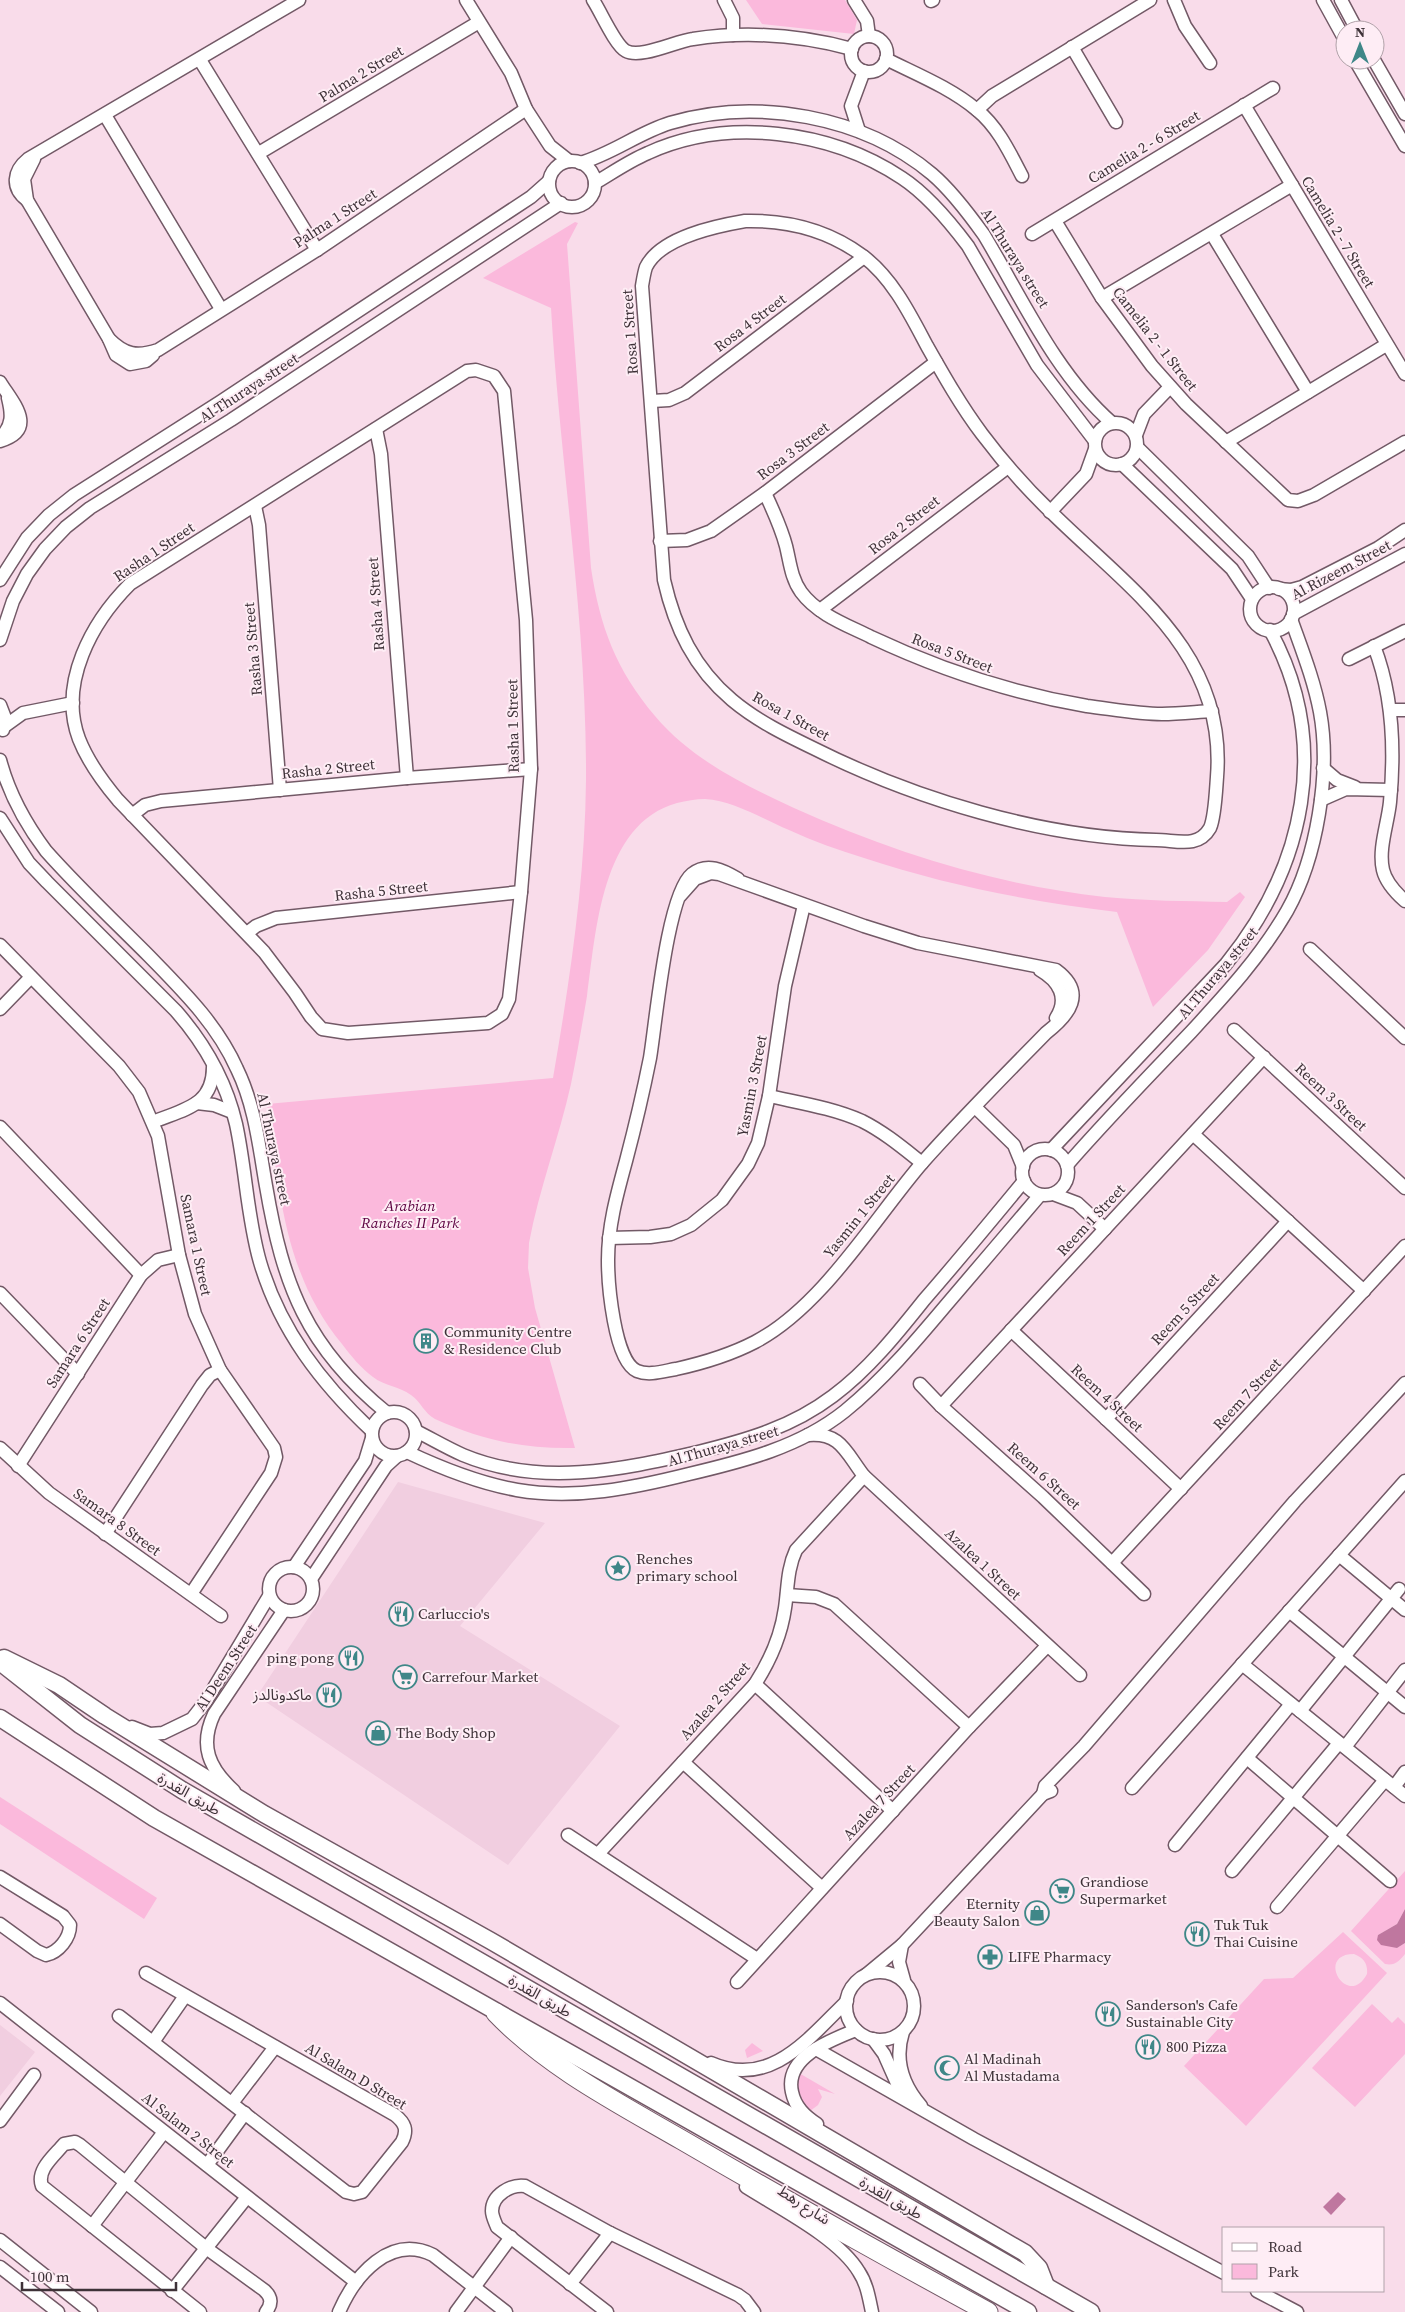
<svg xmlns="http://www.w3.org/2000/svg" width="1405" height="2312" font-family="'Source Serif 4','Noto Sans Arabic',serif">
  <rect width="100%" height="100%" fill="#f9dcea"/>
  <g fill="#f1cee0">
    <polygon points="398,1482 545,1523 460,1626 620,1726 508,1865 257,1696"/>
    <polygon points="0,2025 35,2052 0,2096"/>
  </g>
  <g fill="#fbb9dc" fill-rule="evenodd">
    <polygon points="746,0 845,0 857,20 854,34 762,24"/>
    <path d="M575,222L578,223L567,244L591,568C600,627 616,670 655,716C691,759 744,785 794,808C894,853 997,885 1105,897C1146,901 1186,901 1227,902L1240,892L1245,897L1208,950L1153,1007L1117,912C1031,902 946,885 864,858C838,850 813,841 789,830C763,819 734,801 705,799C696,799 686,801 677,803C601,824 596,932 587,996C582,1025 577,1055 571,1084C559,1138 539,1189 529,1243L528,1268L535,1308L575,1448C522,1449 482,1440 435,1419C424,1413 421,1402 411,1395C399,1386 384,1386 373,1377C361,1368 351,1356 342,1344C283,1273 280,1190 267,1104L553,1078C570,979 585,881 586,780C587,622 560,465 551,308L483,278Z"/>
    <polygon points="0,1797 157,1898 144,1919 0,1824"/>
    <path d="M1405,1871V1909L1397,1924L1378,1935L1397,1948L1405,1943V1954C1399,1961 1395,1966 1385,1964L1351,1931Z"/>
    <path d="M1343,1932L1387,1973L1246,2126L1184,2066L1264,1979L1293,1978ZM1354,1954C1364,1958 1368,1964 1367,1974C1348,2010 1314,1954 1354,1954Z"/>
    <polygon points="1372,2004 1392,2023 1398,2017 1405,2024 1405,2054 1355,2107 1312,2068"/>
    <polygon points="752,2043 763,2051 747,2058 745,2050"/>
    <polygon points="792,2069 835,2094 818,2089 822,2097 818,2105 810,2111 801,2107"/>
  </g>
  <g fill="#bf779f">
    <polygon points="1405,1909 1405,1943 1397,1948 1381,1945 1377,1940 1378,1935 1397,1924"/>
    <polygon points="1338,2192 1346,2199 1331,2215 1323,2207"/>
  </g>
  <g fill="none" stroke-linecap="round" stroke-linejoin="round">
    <g stroke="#725966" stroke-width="15">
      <g id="minor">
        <polyline points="466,0 511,73 526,109 550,146 569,161"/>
        <path d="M593,0C601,12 615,45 626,51C641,59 676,41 693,39C746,31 800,35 852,49"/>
        <polyline points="724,0 733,18 733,35"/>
        <polyline points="854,0 867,21 869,36"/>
        <polyline points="1174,0 1185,26 1210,63"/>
        <polyline points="1323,0 1345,40"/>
        <polyline points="1341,0 1357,30"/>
        <polyline points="931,1 933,0"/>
        <circle cx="869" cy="54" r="18"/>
        <polyline points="1072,47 1116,122"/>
        <path d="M886,59C916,74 951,88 977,110C998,127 1010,153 1022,176"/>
        <polyline points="200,60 317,250"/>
        <polyline points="1355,60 1405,146"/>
        <polyline points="1374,60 1405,114"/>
        <polyline points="1244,105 1405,374"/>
        <polyline points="977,110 992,96 1150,0"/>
        <polyline points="105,115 221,309"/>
        <polyline points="859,131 851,106 864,71"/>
        <polyline points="259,153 479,22"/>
        <polyline points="34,159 24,179 27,200 109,339 116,355 130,364 146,361 153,355"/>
        <circle cx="572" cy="184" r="23"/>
        <path d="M580,163C612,154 638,133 670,123C756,97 863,116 932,174C952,191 969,214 984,235C1022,298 1055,373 1112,423"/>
        <path d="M595,183C612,173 629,161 648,153C727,117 830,130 902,178C928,195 950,222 968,246L1037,365L1095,441"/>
        <path d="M27,200C11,188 13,171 28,159L299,0"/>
        <path d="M745,221C789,220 828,230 863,256C893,279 910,314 927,346C944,376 961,406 982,434C1003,462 1026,488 1051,512C1129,589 1227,652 1217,777C1216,790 1215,817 1210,828C1198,849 1176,840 1156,840C1043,838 915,799 815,749C786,735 757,721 732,700C694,668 675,628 664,580L642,286C643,280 644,273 646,267C661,237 716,226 745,221Z"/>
        <polyline points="1055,221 1102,298 1152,366 1186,404 1288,500 1298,501 1314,495 1405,442"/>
        <polyline points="1032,234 1273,88"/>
        <polyline points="1212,234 1308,392"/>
        <polyline points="1102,298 1292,185"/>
        <path d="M109,339C125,355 137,357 158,350L317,250L526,109"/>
        <path d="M476,370L494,376L504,391L526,620L531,769L521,892L509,999L502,1014L488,1023L348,1033L322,1029L311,1017L295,993L264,952L118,800C102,781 88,762 79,739C58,683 92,622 130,584L459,376L467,371Z"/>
        <path d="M0,382C12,402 39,429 0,441"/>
        <polyline points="652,401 669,400 685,393 864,257"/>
        <circle cx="1116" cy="444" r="21"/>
        <polyline points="376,429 381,454 407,778"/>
        <polyline points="1136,435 1144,414 1170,387"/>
        <path d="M1,437C13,425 12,414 8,398"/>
        <polyline points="1226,442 1386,345"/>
        <polyline points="1137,447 1248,556 1269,588"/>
        <polyline points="1122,464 1232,569 1252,599"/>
        <path d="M765,493C773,510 781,527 786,546C790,562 791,578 801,592C818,615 847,625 871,637C941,670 1011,693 1087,706C1112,709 1138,714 1162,714C1179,714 1195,712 1212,711"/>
        <polyline points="255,506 259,525 280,790"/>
        <polyline points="1050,512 1086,474 1095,449"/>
        <polyline points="660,541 687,540 711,531 765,493 936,362"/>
        <polyline points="0,580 27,538 49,515 74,495 220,402 531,197 549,181"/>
        <circle cx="1272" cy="609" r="22"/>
        <polyline points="1279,589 1291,590 1302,587 1378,548 1405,530"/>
        <polyline points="820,610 1008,467"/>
        <polyline points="1293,614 1405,554"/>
        <polyline points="0,640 13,601 27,574 45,549 66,527 90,508 231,420 561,203"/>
        <path d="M1374,646C1393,695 1395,750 1390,802C1388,823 1378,849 1383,870C1386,883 1396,893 1405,901"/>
        <polyline points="1349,659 1405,631"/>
        <polyline points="0,705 5,718 3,730"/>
        <polyline points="1390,710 1405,710"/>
        <polyline points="5,726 23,713 73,703"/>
        <path d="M0,760C9,794 25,823 46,851C78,887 114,921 149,956C183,991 217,1024 237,1069C255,1106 259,1146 266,1186C283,1286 307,1348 387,1413"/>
        <polyline points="1323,768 1337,780 1355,787"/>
        <polyline points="1321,800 1346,789 1391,790"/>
        <polyline points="132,815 145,805 161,801 407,778 531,769"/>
        <path d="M0,818L29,863L47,882L176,1011C205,1044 226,1081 236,1124C246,1170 247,1217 260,1262C280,1330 321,1383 372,1431"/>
        <path d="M679,897L695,879L711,873L719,874L864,926L918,943L1056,970C1087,993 1069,1015 1046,1033C1004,1076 962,1118 922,1163C874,1219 822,1307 755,1342C730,1355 703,1363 676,1369C664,1371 649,1376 637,1371C614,1361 608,1283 608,1260C608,1226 617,1194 626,1161C635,1127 643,1093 650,1058C656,1022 667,894 692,874C707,862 723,870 738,879"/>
        <polyline points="247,933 256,926 276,918 521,892"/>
        <polyline points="0,945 119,1066 139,1092 158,1136 179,1255 195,1314 220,1370 274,1448 276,1457 271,1473 191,1594"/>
        <polyline points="1310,949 1405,1038"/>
        <path d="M1040,970C1059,981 1069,998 1056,1018"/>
        <polyline points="0,1009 31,977"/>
        <polyline points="1234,1030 1405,1188"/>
        <path d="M769,1096C800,1103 833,1108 862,1121C884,1132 903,1148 922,1163"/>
        <polyline points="197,1103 214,1105 232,1112"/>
        <polyline points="975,1107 1014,1145 1023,1167"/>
        <path d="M153,1122C184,1109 213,1106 213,1067"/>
        <polyline points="0,1127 141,1275"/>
        <polyline points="1193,1134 1364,1291"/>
        <circle cx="1045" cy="1172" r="23"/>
        <path d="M1051,1150L1226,964C1305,867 1332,744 1270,630"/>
        <path d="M1067,1165C1107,1119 1149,1076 1191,1032C1226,994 1261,956 1287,911C1317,858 1331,772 1320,712C1314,680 1302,650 1291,619"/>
        <polyline points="1053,1194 1077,1203 1105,1229"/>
        <polyline points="609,1238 650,1237 671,1234 691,1225 722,1200 748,1164 758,1143 769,1096 785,986 804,905"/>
        <polyline points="0,1293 78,1374"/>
        <polyline points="1011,1330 1181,1489"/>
        <polyline points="920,1384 941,1406 1043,1497 1144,1594"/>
        <polyline points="941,1406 1264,1057"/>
        <circle cx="394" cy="1434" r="22"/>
        <polyline points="1106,1419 1288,1221"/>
        <path d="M416,1431C432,1439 447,1448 463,1455C540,1487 620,1470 698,1452C747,1440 792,1427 833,1396C868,1370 897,1334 924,1300C958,1261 991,1221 1024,1181"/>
        <path d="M808,1435C841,1432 846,1453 864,1476L1080,1675"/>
        <polyline points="0,1448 49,1493 221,1616"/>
        <path d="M407,1452C443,1469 478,1483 517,1490C575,1500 633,1488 689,1474C744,1461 800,1447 845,1411C883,1380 915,1342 947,1304C978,1268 1009,1231 1040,1195"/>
        <polyline points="18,1466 141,1275 158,1260 179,1255"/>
        <polyline points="105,1534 202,1385 210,1375 220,1370"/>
        <polyline points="1339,1555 1405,1610"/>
        <polyline points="1112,1563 1405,1246"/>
        <polyline points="294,1567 365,1461 372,1438"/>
        <circle cx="291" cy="1589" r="22"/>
        <polyline points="311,1579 386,1466 397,1456"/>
        <polyline points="787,1595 816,1597 834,1604 969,1727"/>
        <polyline points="1289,1611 1405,1707"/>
        <polyline points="1242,1664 1405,1796"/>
        <polyline points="755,1684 893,1811"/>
        <polyline points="1300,1711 1399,1589"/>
        <polyline points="132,1727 150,1734 163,1733 192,1719 206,1701 269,1596"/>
        <polyline points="1345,1747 1405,1670"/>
        <polyline points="1247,1758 1390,1881"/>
        <polyline points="683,1762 822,1888"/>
        <polyline points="1394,1787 1405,1772"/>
        <polyline points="1132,1788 1405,1481"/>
        <path d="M234,1791C209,1768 199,1746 214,1714L284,1610"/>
        <polyline points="1043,1794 1045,1786 1084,1746 1295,1501 1405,1383"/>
        <polyline points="568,1835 757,1959"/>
        <polyline points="1175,1845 1291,1704"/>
        <path d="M598,1854L755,1684C770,1661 781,1636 785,1608C788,1588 787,1569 796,1550L864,1476"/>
        <polyline points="1232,1871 1339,1743"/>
        <path d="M0,1877L63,1916L70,1925C70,1938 59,1952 46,1955L37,1951L0,1924"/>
        <polyline points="1277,1907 1385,1780"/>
        <polyline points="902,1945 899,1962 904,1980"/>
        <circle cx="880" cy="2006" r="34"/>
        <polyline points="867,1974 902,1945 1043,1794 1051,1791"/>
        <polyline points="737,1982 969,1727 1047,1646"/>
        <polyline points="0,2003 356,2282"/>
        <path d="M119,2016L346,2192L354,2194L362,2192L402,2142C408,2130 405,2123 395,2115L146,1973"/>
        <path d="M903,2032C894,2060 902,2084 921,2106"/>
        <polyline points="873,2039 884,2054 900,2090"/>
        <polyline points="153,2042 185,1996"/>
        <polyline points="816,2049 974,2139 1224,2273"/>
        <path d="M711,2063C770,2089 808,2039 847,2001"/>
        <polyline points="232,2103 275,2047"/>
        <polyline points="0,2121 34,2075"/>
        <path d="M817,2124C805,2116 795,2107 792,2092C784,2057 831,2040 856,2030"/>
        <polyline points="207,2165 245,2113"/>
        <path d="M746,2187C779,2208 839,2238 859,2272C867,2284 869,2298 872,2312"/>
        <polyline points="92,2226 164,2132"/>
        <polyline points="0,2240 91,2312"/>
        <polyline points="0,2267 58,2312"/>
        <polyline points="570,2284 610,2233"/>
        <polyline points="172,2291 247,2197"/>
        <polyline points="1257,2291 1297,2312"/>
        <path d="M200,2312L42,2186C36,2170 54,2156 64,2144L75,2142L80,2145L206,2248L264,2290C272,2297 272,2304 266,2312"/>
        <path d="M339,2312C355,2275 390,2234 433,2255L506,2312"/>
        <polyline points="456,2312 511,2237"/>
        <path d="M607,2312L497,2227C495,2222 492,2216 492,2211C492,2195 511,2184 525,2186L610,2233L738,2295L745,2300L754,2312"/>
      </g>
    </g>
    <g stroke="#725966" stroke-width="19">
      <g id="major">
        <polyline points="4,1658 59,1685 105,1716 264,1814 491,1941 1025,2253 1039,2268 1046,2286"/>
        <polyline points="0,1662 80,1725 182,1790 1091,2312"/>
        <polyline points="0,1718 154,1818 1028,2312"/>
      </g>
    </g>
    <g stroke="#725966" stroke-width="21">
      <path id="highway" d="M496,2013C548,2067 618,2103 682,2140C783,2199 885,2256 988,2312"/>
    </g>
    <use href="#minor" stroke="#fff" stroke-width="12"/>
    <use href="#major" stroke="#fff" stroke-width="16"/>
    <use href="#highway" stroke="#fff" stroke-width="19"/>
  </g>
  <defs>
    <g id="building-ring" transform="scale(1.25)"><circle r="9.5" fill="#feedf5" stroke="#3f8788" stroke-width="1.5"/><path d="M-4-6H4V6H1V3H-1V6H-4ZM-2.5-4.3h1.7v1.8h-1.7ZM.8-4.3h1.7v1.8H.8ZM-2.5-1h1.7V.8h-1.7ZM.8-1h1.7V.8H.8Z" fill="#3f8788"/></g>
    <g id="sight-ring" transform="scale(1.25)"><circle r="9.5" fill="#feedf5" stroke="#3f8788" stroke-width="1.5"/><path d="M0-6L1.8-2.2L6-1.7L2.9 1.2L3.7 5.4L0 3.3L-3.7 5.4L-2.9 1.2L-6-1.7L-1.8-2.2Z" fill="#3f8788"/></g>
    <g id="restaurant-ring" transform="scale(1.25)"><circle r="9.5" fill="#feedf5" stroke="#3f8788" stroke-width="1.5"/><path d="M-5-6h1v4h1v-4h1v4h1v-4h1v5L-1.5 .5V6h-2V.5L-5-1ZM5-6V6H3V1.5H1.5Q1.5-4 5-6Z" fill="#3f8788"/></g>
    <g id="supermarket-ring" transform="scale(1.25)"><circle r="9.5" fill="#feedf5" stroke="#3f8788" stroke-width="1.5"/><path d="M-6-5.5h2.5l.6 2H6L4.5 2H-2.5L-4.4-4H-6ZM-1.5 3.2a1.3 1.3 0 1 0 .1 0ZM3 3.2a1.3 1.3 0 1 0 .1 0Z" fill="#3f8788"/></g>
    <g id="shop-ring" transform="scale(1.25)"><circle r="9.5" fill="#feedf5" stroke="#3f8788" stroke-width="1.5"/><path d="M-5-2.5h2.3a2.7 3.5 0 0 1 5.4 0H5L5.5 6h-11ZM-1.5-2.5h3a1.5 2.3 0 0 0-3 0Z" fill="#3f8788"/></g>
    <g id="pharmacy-ring" transform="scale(1.25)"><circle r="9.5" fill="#feedf5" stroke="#3f8788" stroke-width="1.5"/><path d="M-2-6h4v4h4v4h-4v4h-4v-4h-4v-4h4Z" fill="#3f8788"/></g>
    <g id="mosque-ring" transform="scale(1.25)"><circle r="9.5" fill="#feedf5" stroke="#3f8788" stroke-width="1.5"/><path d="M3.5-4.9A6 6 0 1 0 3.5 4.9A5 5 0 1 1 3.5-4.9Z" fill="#3f8788"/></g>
  </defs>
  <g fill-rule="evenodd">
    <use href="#building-ring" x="426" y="1341"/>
    <use href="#sight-ring" x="618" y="1568"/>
    <use href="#restaurant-ring" x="401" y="1614"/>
    <use href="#restaurant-ring" x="351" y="1658"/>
    <use href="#supermarket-ring" x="405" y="1677"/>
    <use href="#restaurant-ring" x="329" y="1695"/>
    <use href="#shop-ring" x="378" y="1733"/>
    <use href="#supermarket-ring" x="1062" y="1891"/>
    <use href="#shop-ring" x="1037" y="1913"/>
    <use href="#restaurant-ring" x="1197" y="1934"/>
    <use href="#pharmacy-ring" x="990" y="1957"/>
    <use href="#restaurant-ring" x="1108" y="2014"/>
    <use href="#restaurant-ring" x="1148" y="2047"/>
    <use href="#mosque-ring" x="947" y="2068"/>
  </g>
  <g text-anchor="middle" stroke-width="4" stroke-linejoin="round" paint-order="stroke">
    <g font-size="15" fill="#3e3238" stroke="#feedf5">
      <text transform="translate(361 74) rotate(-31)" y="5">Palma 2 Street</text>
      <text transform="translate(1144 147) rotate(-31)" y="5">Camelia 2 - 6 Street</text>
      <text transform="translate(335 218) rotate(-33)" y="5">Palma 1 Street</text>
      <text transform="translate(1338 232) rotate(59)" y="5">Camelia 2 - 7 Street</text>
      <text transform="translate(1015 258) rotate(58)" y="5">Al Thuraya street</text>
      <text transform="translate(750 323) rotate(-37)" y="5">Rosa 4 Street</text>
      <text transform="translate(630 332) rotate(-94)" y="5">Rosa 1 Street</text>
      <text transform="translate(1155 339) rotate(52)" y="5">Camelia 2 - 1 Street</text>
      <text transform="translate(249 388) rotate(-33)" y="5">Al Thuraya street</text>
      <text transform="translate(793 451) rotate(-37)" y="5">Rosa 3 Street</text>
      <text transform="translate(904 525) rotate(-38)" y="5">Rosa 2 Street</text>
      <text transform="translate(154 552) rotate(-34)" y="5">Rasha 1 Street</text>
      <text transform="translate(1341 570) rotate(-28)" y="5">Al Rizeem Street</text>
      <text transform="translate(376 604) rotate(-94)" y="5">Rasha 4 Street</text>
      <text transform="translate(253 649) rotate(-95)" y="5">Rasha 3 Street</text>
      <text transform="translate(952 653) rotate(21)" y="5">Rosa 5 Street</text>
      <text transform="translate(791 716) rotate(29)" y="5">Rosa 1 Street</text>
      <text transform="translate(513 726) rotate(-91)" y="5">Rasha 1 Street</text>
      <text transform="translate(328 769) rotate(-6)" y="5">Rasha 2 Street</text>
      <text transform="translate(381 891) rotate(-6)" y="5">Rasha 5 Street</text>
      <text transform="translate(1218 973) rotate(-50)" y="5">Al Thuraya street</text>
      <text transform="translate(752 1086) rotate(-79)" y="5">Yasmin 3 Street</text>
      <text transform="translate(1331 1097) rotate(43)" y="5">Reem 3 Street</text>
      <text transform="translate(274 1149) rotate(78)" y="5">Al Thuraya street</text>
      <text transform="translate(859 1216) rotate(-51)" y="5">Yasmin 1 Street</text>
      <text transform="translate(1091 1220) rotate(-47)" y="5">Reem 1 Street</text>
      <text transform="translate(196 1245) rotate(78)" y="5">Samara 1 Street</text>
      <text transform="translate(1185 1309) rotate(-47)" y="5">Reem 5 Street</text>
      <text transform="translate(78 1343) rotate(-57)" y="5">Samara 6 Street</text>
      <text transform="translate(1247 1394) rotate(-47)" y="5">Reem 7 Street</text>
      <text transform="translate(1107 1398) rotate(43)" y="5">Reem 4 Street</text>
      <text transform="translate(723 1446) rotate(-16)" y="5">Al Thuraya street</text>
      <text transform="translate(1044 1476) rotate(42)" y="5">Reem 6 Street</text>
      <text transform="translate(117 1522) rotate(36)" y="5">Samara 8 Street</text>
      <text transform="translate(983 1564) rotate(43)" y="5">Azalea 1 Street</text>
      <text transform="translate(226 1668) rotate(-57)" y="5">Al Deem Street</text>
      <text transform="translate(715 1701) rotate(-49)" y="5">Azalea 2 Street</text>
      <text transform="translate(189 1794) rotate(30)" y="5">طريق القدرة</text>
      <text transform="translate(879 1802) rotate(-47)" y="5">Azalea 7 Street</text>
      <text transform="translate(540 1996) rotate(30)" y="5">طريق القدرة</text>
      <text transform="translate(356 2076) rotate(31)" y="5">Al Salam D Street</text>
      <text transform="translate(188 2130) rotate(38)" y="5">Al Salam 2 Street</text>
      <text transform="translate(891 2198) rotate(30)" y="5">طريق القدرة</text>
      <text transform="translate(804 2205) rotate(33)" y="5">شارع رهط</text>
    </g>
    <g font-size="15" font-style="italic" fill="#5c0140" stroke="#feedf5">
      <text x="410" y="1211">Arabian<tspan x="410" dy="17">Ranches II Park</tspan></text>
    </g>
    <g font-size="15" fill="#3e3238" stroke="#feedf5" text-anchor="start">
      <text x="444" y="1337">Community Centre<tspan x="444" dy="17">&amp; Residence Club</tspan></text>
      <text x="636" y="1564">Renches<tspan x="636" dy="17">primary school</tspan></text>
      <text x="418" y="1619">Carluccio's</text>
      <text x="334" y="1663" text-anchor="end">ping pong</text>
      <text x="422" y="1682">Carrefour Market</text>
      <text x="312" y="1700" text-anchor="end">ماكدونالدز</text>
      <text x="396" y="1738">The Body Shop</text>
      <text x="1080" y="1887">Grandiose<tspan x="1080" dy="17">Supermarket</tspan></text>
      <text x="1020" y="1909" text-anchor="end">Eternity<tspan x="1020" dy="17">Beauty Salon</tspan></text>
      <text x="1214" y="1930">Tuk Tuk<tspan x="1214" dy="17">Thai Cuisine</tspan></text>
      <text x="1008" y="1962">LIFE Pharmacy</text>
      <text x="1126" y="2010">Sanderson's Cafe<tspan x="1126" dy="17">Sustainable City</tspan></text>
      <text x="1166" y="2052">800 Pizza</text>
      <text x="964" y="2064">Al Madinah<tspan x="964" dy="17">Al Mustadama</tspan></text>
    </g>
  </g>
  <rect x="1222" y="2227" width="162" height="65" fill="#feedf5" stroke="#b1a2a9"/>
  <rect x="1232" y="2243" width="25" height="8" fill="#ffffff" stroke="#b1a2a9"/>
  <text x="1268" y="2252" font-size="15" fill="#3e3238">Road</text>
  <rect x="1232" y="2264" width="25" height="15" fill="#fbb9dc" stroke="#b1a2a9"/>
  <text x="1268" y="2277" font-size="15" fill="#3e3238">Park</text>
  <g transform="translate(1360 45)"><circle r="24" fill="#feedf5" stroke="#b1a2a9"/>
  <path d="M0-4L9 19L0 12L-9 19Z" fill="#3f8788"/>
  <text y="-8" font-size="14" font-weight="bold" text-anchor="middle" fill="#3e3238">N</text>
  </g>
  <path d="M22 2282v8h154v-8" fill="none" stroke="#3e3238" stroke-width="2.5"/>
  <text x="30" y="2282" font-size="15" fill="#3e3238" stroke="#feedf5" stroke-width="4" paint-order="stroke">100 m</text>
</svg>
